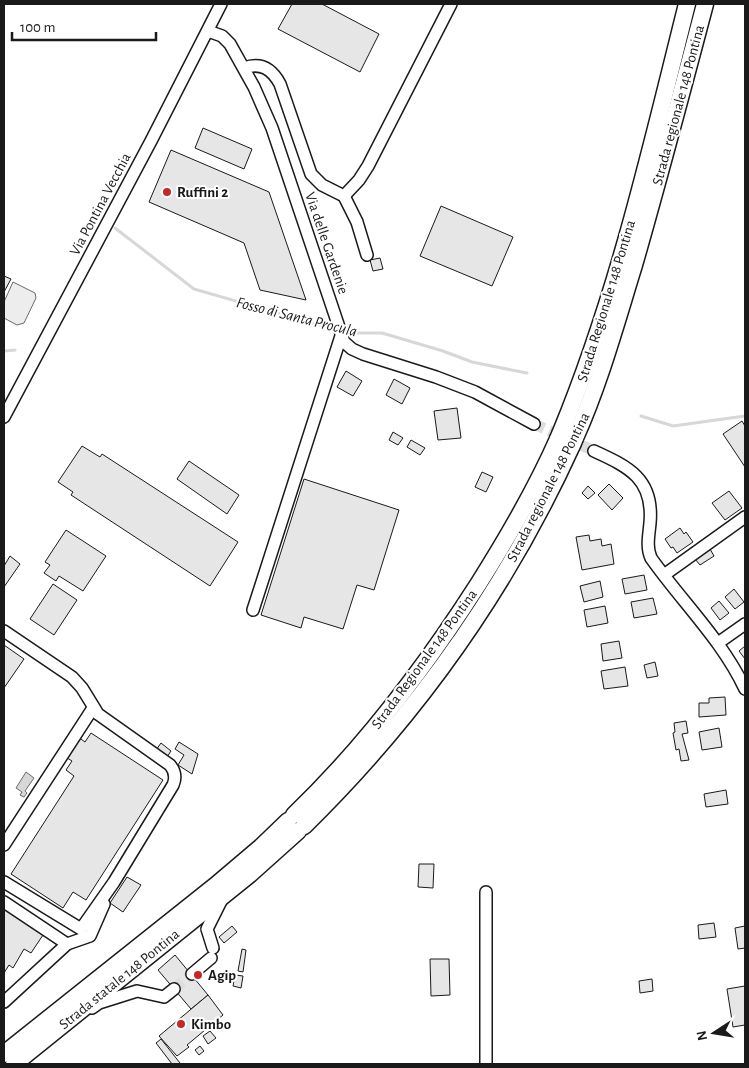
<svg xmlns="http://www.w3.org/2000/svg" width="749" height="1068" font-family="'Alegreya Sans',sans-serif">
  <rect width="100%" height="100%" fill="#fff"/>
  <polygon fill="#ededed" stroke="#6a6a6a" points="13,282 35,293 36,298 24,323 17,325 4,318 4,302"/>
  <polygon fill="#d7d7d7" stroke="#6a6a6a" points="26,772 34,778 25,791 27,793 24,797 20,795 22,792 16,788"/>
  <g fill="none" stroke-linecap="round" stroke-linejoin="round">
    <g stroke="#d7d7d7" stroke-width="3">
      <polyline points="115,228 194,289 337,330"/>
      <polyline points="343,331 351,333 382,333 443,351 472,362 527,373"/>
      <polyline points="4,351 15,350"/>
      <polyline points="641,416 673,426 745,416"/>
    </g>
  </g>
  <g fill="#e6e6e6" stroke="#1a1a1a">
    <polygon points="292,4 322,4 379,34 360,72 278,29"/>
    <polygon points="203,128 252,149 244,169 195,148"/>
    <polygon points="171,150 269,192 306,300 260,290 244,243 149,202"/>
    <polygon points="441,206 513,237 492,286 420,256"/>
    <polygon points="380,258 383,269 373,271 370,260"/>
    <polygon points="4,276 11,279 4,292"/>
    <polygon points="346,371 362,381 353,396 337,387"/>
    <polygon points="394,379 410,388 402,404 386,395"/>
    <polygon points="457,408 461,438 438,440 434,411"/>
    <polygon points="742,421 745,426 745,467 723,434"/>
    <polygon points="393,432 403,438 398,445 389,440"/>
    <polygon points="411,440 425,448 420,455 407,447"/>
    <polygon points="82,446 100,457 102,454 238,542 210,586 71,495 73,492 58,482"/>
    <polygon points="189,461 239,495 227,514 177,479"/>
    <polygon points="482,472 493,477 486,492 475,487"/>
    <polygon points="304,479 399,510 374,590 357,585 343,629 304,617 301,628 261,615"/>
    <polygon points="609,484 623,498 612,510 598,495"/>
    <polygon points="588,486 595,493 588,499 582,493"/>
    <polygon points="729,491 742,508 725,520 712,503"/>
    <polygon points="680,528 684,534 686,532 693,542 677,553 673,547 671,548 665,539"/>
    <polygon points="66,530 106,556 83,591 59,576 56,581 44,573 50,565 45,562"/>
    <polygon points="589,535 590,541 601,539 602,546 611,544 614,564 582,570 576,537"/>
    <polygon points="710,549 714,556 700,565 695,559"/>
    <polygon points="10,556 20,564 4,587 4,566"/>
    <polygon points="644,575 647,590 625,594 622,579"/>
    <polygon points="600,581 603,597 584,602 580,586"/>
    <polygon points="53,584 77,600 54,635 30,619"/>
    <polygon points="734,589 744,602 735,609 725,597"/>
    <polygon points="653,598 657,614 634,618 631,602"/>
    <polygon points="719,601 729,613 720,620 711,608"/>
    <polygon points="605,606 608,623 587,627 584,610"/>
    <polygon points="619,641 622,658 603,661 601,644"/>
    <polygon points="4,645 24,659 4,688"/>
    <polygon points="745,646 745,659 739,651"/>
    <polygon points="655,662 658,676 647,678 644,665"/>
    <polygon points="625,667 628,686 604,689 601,671"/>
    <polygon points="725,697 726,715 699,717 699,703 709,703 709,698"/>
    <polygon points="686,721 688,733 682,734 689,760 681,761 679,749 676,750 673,733 675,732 674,723"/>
    <polygon points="719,728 722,747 702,750 699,732"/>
    <polygon points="91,733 163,780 86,900 73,892 63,908 11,874 74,776 66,770 72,761 64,756 77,736 85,742"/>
    <polygon points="179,742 198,754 192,774 178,765 184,755 175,749"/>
    <polygon points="161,743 171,751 167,757 156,750"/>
    <polygon points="726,790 728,804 706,807 704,794"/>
    <polygon points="419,864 434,864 433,888 418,887"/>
    <polygon points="127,877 141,885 123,912 110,903"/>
    <polygon points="4,906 45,932 31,953 24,949 13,968 9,965 4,973"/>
    <polygon points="714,923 716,937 699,939 698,925"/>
    <polygon points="232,926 237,932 224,943 219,937"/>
    <polygon points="745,926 745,948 738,949 735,928"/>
    <polygon points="242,949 246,950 243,972 238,971"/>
    <polygon points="175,955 208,995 191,1009 158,970"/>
    <polygon points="430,959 449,959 450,995 431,996"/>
    <polygon points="235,975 243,976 241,988 233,986"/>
    <polygon points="652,979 653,991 640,993 639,981"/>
    <polygon points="745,986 745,1025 733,1027 727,989"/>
    <polygon points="208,995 223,1015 187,1045 189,1047 177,1056 159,1036"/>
    <polygon points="210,1031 216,1038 208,1044 203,1036"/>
    <polygon points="161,1039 180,1063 179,1064 172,1064 156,1043"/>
    <polygon points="200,1046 204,1051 199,1055 195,1050"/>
  </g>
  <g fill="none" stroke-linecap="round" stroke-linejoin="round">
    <g stroke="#ddd" stroke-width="11" stroke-dasharray="11 5.5" stroke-linecap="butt">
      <polyline points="534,424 594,451"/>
      <polyline points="174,989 192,974"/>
    </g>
    <g stroke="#1a1a1a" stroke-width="14">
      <g id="minor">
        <polyline points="208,31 222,36 230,44 254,87 272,128 344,342 352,349 363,354 436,377 475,392 534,424"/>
        <path d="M244,68C261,62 272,69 280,84L311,174L322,185L344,196L359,180L368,166L451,4"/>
        <polyline points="344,196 357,222 367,255"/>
        <polyline points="4,417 151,141 221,4"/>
        <path d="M594,451C629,467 654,479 650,523C649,535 646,547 651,558C682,602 722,640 745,689"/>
        <polyline points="664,575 745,517"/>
        <polyline points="253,610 341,336"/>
        <path d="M4,631L72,677L82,688L98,714L170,765C175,771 176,778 173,785L114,882L81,929L4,882"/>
        <polyline points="718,643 745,624"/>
        <polyline points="4,845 93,708"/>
        <polyline points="486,892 486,1064"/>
        <polyline points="4,902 67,944"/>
        <polyline points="213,948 207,929 222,899"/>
        <polyline points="192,974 211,958"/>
        <polyline points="4,1002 67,944 90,936 104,904"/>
        <polyline points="92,1008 99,1003 137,991 164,997 174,989"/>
      </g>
    </g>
    <g stroke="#1a1a1a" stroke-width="19">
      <g id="highway">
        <path d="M561,432C618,294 651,148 687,4"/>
        <path d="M575,438C600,382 616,323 634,265C659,178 682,91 705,4"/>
        <path d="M294,815C366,746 426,666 479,583C508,537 536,489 558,439"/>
        <path d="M304,826C416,716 507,588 572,445"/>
        <polyline points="4,1054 215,886 261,847 288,821"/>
        <polyline points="14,1064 250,874 298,831"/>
      </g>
    </g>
    <use href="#minor" stroke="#fff" stroke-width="11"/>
    <use href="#highway" stroke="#fff" stroke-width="16"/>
    <g stroke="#1a1a1a" stroke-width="19" stroke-linecap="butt">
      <g id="highway-bridge">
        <polyline points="558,439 561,432"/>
        <polyline points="572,445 575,438"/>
      </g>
    </g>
    <use href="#highway-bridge" stroke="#fff" stroke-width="16"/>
  </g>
  <g fill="#c62828" stroke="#fff" stroke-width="2">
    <circle cx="167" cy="192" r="5"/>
    <circle cx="198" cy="975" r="5"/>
    <circle cx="181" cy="1024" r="5"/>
  </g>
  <g text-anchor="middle" stroke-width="4" stroke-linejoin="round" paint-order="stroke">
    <g font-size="15" fill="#1a1a1a" stroke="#fff">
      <text transform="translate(678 105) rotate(-75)" y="5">Strada regionale 148 Pontina</text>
      <text transform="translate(100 204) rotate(-62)" y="5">Via Pontina Vecchia</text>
      <text transform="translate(327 243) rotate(71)" y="5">Via delle Gardenie</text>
      <text transform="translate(606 301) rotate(-73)" y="5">Strada Regionale 148 Pontina</text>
      <text transform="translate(548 487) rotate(-63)" y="5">Strada regionale 148 Pontina</text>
      <text transform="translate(424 659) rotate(-54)" y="5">Strada Regionale 148 Pontina</text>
      <text transform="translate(119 979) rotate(-39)" y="5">Strada statale 148 Pontina</text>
    </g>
    <g font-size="15" font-weight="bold" fill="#1a1a1a" stroke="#fff" text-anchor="start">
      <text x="177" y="197">Ruffini 2</text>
      <text x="208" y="980">Agip</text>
      <text x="191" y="1029">Kimbo</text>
    </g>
    <g font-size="16" font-style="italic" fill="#1a1a1a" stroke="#fff">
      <text transform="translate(297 316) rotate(14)" y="6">Fosso di Santa Procula</text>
    </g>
  </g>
  <rect width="749" height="1068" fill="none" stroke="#1a1a1a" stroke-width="10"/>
  <g transform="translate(714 1033) rotate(258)" stroke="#ffffff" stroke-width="4" paint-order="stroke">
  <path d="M0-4L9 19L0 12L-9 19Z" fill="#1a1a1a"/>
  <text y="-8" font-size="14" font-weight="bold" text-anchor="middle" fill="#1a1a1a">N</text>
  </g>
  <path d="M12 32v8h144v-8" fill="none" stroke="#1a1a1a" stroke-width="2.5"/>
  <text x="20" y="32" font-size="15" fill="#1a1a1a" stroke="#ffffff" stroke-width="4" paint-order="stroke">100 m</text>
</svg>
